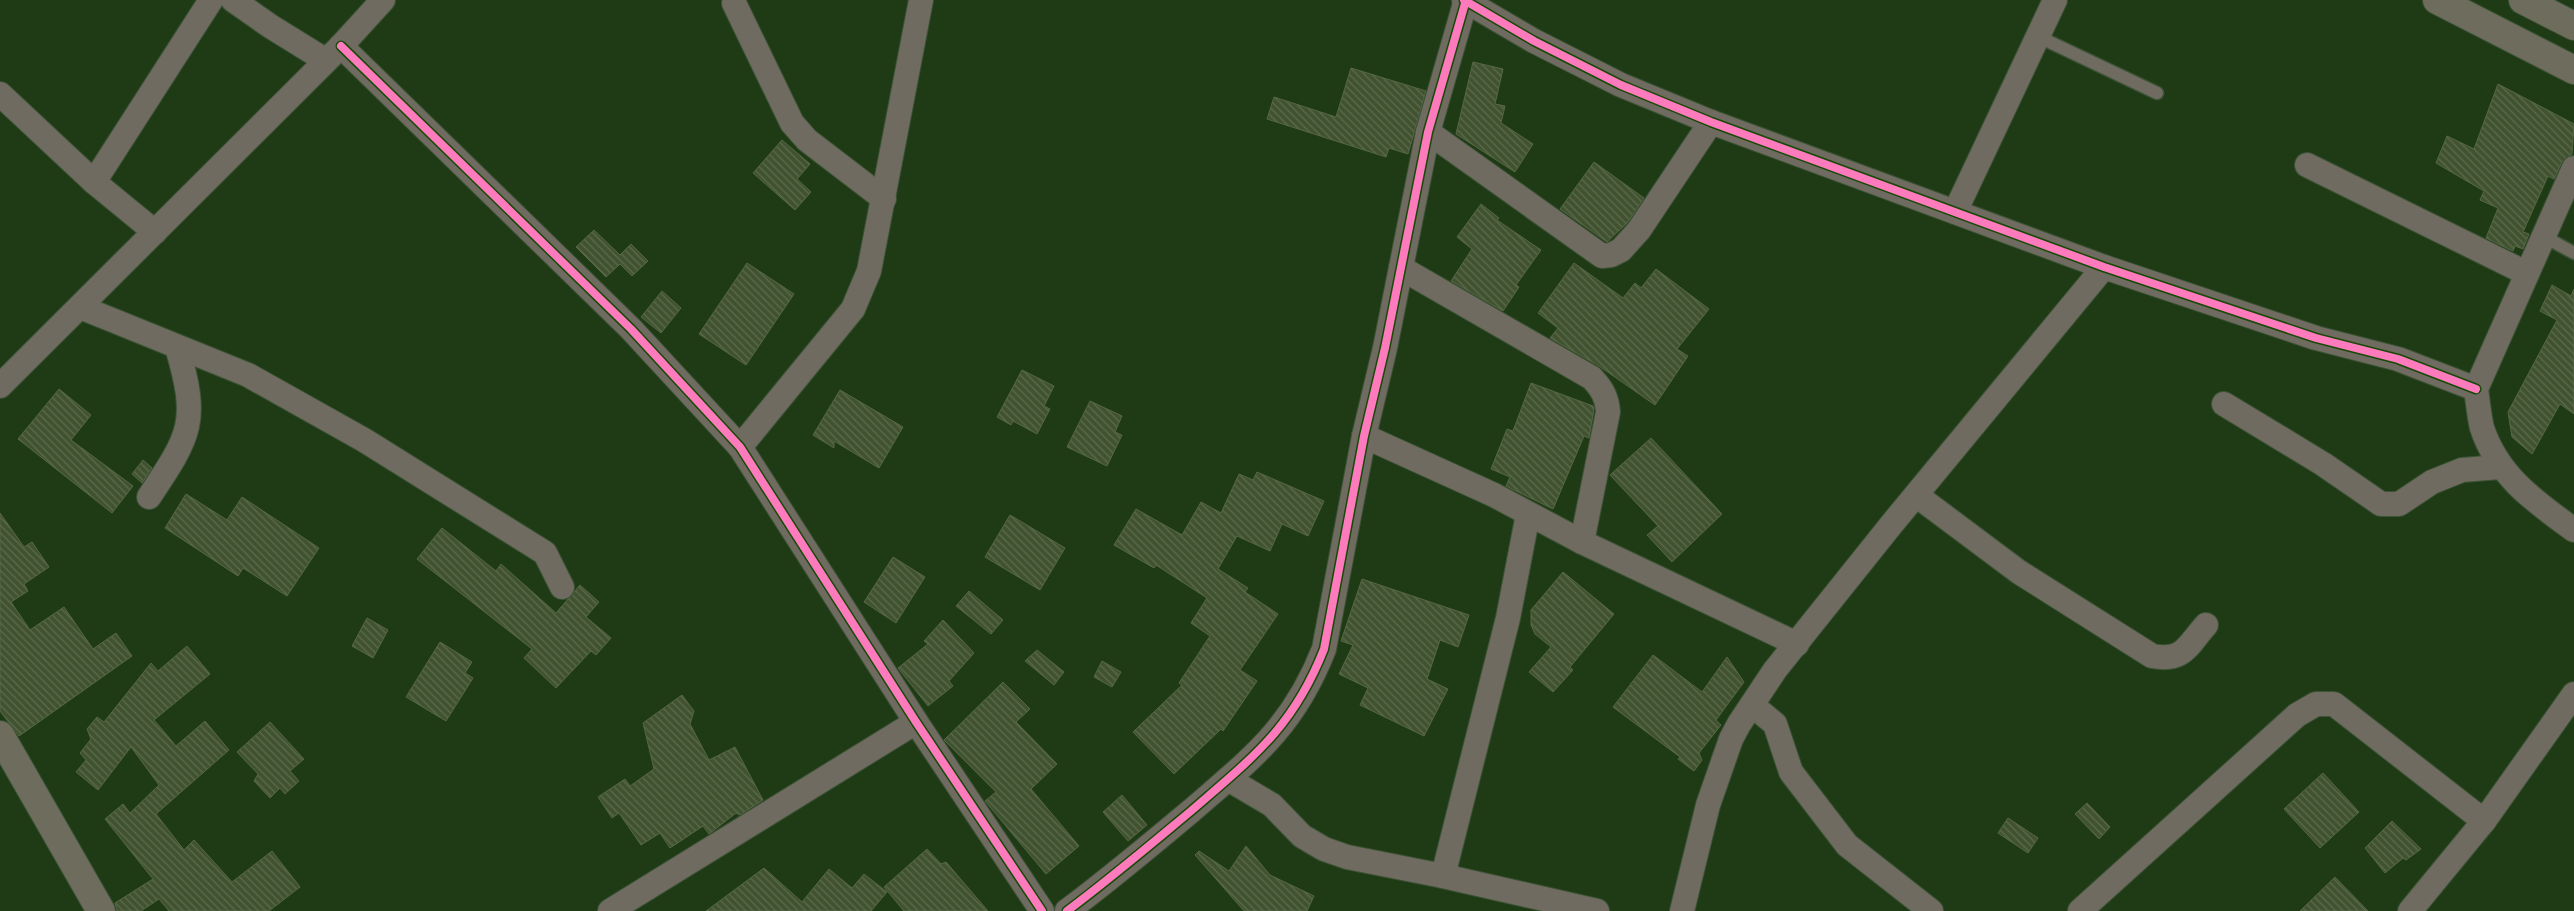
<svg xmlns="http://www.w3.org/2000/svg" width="2574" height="911" font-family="Merriweather,serif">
  <defs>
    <pattern id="building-back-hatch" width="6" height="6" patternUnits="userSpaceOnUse" patternTransform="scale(1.25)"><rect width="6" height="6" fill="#415231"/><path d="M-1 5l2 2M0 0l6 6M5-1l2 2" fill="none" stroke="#5b6b4d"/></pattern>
  </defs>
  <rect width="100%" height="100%" fill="#1f3b15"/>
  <g fill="url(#building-back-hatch)" stroke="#576746">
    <polygon points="1473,62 1503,69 1495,104 1505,106 1501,123 1533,144 1515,172 1456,134"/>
    <polygon points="1351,68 1426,91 1408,154 1389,148 1386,157 1267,119 1274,97 1336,117"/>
    <polygon points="2498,84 2574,124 2572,154 2562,162 2554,179 2548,176 2523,232 2529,234 2523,249 2515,246 2513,251 2486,238 2498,208 2480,200 2484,191 2436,163 2447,136 2474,149"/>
    <polygon points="782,140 810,164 797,179 811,192 795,210 753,173"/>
    <polygon points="1594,162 1644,198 1628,222 1607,242 1560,209"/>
    <polygon points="1481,204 1499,218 1497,220 1541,250 1516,285 1519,287 1503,311 1451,281 1472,249 1457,237"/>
    <polygon points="594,230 620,255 631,244 648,261 632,276 620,264 606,277 576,247"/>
    <polygon points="747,263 794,294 746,365 699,334"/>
    <polygon points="1574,263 1623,298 1635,283 1641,288 1656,269 1709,309 1677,349 1688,356 1655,405 1599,366 1550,338 1558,328 1538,313"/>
    <polygon points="2552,285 2571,296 2574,289 2574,414 2560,404 2532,454 2512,437 2508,412 2557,320 2540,311"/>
    <polygon points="662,291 681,308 661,333 641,317"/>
    <polygon points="1022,370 1054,386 1044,406 1050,409 1037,434 1013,421 1011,425 997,417"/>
    <polygon points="1531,383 1593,406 1594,409 1589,438 1584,436 1553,509 1506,486 1510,477 1491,469 1507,429 1513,431"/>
    <polygon points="59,389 91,415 71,440 133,486 112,513 18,439"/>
    <polygon points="840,390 903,427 879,468 834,441 834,448 813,435"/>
    <polygon points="1090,401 1122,416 1115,432 1122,435 1107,466 1067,447"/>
    <polygon points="1651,438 1722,514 1672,562 1647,535 1658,526 1610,475"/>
    <polygon points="143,460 152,468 142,483 132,474"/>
    <polygon points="1257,472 1324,501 1308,536 1282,524 1270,551 1237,536 1218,569 1248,588 1245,592 1278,614 1240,670 1257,681 1223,731 1221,729 1174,774 1133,732 1182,685 1179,683 1210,636 1191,623 1207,598 1156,565 1154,568 1114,545 1136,509 1182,535 1201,502 1221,513 1239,474 1253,480"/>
    <polygon points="186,494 227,520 242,497 319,548 287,596 243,568 238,576 165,528"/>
    <polygon points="0,513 24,547 32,542 49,567 24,584 28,591 11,602 30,630 64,607 93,649 116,633 132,656 19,736 0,711"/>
    <polygon points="1010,515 1065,548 1040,590 985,557"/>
    <polygon points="442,528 496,571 501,564 556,613 580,585 599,602 586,617 611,638 596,655 591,651 556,688 524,658 532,649 417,559"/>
    <polygon points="893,557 925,577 896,623 864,602"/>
    <polygon points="1563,572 1614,614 1570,667 1573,670 1553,692 1529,672 1551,647 1535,634 1531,625 1531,610"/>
    <polygon points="1362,579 1469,615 1458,647 1440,640 1427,679 1448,689 1424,736 1360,705 1368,688 1339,674 1353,645 1341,641"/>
    <polygon points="969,591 1003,620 991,634 956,606"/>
    <polygon points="367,618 388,630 373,658 352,646"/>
    <polygon points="943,620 974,653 949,681 953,686 928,706 898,668 928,644 924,641"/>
    <polygon points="440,642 472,662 465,673 473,678 446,721 406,697"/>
    <polygon points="187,646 210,674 154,720 176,746 205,721 229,750 156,814 184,850 194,840 232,882 272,851 300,887 269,911 169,911 159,899 141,911 117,911 115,903 153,879 105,819 123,804 130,813 159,785 131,747 98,790 76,772 86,760 80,753 91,739 87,729 97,717 104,722 151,663 158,671"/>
    <polygon points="1037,650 1064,672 1054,685 1025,661"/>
    <polygon points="1653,655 1702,692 1727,657 1744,682 1716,720 1721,725 1699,753 1702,760 1694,771 1678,759 1680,757 1613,707"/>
    <polygon points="1102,661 1121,672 1112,687 1094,677"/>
    <polygon points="1003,682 1030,709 1016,722 1057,764 1031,789 1079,846 1046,874 985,801 996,792 944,740"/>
    <polygon points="682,695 694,711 690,724 709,760 735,747 763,800 740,815 736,813 709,834 703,826 670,848 660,833 641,845 619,813 612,818 598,797 625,779 630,786 654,769 643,723"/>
    <polygon points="270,722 304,759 290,771 299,781 285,794 280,788 270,798 254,781 258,774 237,752"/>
    <polygon points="2323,773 2359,812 2320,848 2284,809"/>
    <polygon points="1122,795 1147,825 1128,841 1103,812"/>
    <polygon points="2087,803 2110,827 2099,839 2075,814"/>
    <polygon points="2008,818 2038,838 2028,853 1998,833"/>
    <polygon points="2392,821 2421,849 2406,860 2403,858 2385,873 2365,848"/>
    <polygon points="1246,846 1270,875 1314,896 1307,911 1244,911 1195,855 1199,851 1229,871"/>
    <polygon points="927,849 941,864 946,862 988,911 904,911 884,887"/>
    <polygon points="764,868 802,902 829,869 852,888 864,874 887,892 871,911 706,911"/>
    <polygon points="2335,877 2368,911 2300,911"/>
  </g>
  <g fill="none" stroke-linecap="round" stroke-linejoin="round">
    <g stroke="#3c5335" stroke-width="15">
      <g id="lane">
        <polyline points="2037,36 2157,93"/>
        <polyline points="2543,236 2574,253"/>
      </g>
    </g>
    <g stroke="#3c5335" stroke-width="26">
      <g id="street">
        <polyline points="233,0 270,26 325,60"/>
        <polyline points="1464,0 1534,41 1621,85 1711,122 2104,267 2316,338 2398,359 2476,389"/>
        <polyline points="734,3 792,123 807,140 884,199"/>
        <polyline points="341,46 631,329 740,447 916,722 1042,911"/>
        <polyline points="0,94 94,182 155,232"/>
        <polyline points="1428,132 1602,256 1611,255 1621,250 1639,230 1711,122"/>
        <polyline points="2307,165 2526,273"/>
        <path d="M2574,168L2476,389C2478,402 2479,416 2482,428C2498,476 2534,501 2574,530"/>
        <polyline points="94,182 211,0"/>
        <polyline points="1955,212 2055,0"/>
        <path d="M1401,268L1592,378C1602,389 1607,397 1608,412L1582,542"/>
        <polyline points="80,307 248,375 364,440 545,553 562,587"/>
        <polyline points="0,386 341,46 383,0"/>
        <polyline points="2224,404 2323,464 2381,504 2399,504 2432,482 2462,470 2500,467"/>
        <polyline points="1364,436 1494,495 1582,542 1797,644"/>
        <polyline points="740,447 853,309 869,271 921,0"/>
        <path d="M1916,495L2019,572L2152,656C2184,662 2187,646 2206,625"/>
        <path d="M149,497C191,434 199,422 177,347"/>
        <polyline points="1752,705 1775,724 1791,772 1847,845 1931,911"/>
        <polyline points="1228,779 1272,805 1302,836 1324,849 1347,857 1443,876 1597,911"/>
        <polyline points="1443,876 1508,618 1528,514"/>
        <polyline points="610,911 916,722"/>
        <path d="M1067,911C1110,879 1150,845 1191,811C1252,758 1293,728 1324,649L1364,436L1385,348L1428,132L1466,0"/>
        <polyline points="1682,911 1708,805 1731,739 1739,724 1775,670 1891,525 2104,267"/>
        <polyline points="2080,911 2297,715 2316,704 2334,704 2484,821"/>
        <polyline points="2410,911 2484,821 2574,694"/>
      </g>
    </g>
    <g stroke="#3c5335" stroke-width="30">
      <g id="secondary">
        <polyline points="2437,0 2574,70"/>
        <polyline points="2523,0 2574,26"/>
        <polyline points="0,735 101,911"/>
      </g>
    </g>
    <use href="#lane" stroke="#6f6b60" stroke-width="12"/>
    <use href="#street" stroke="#6f6b60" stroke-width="24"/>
    <use href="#secondary" stroke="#6e6c5d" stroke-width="28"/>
    <g stroke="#174a06" stroke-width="11">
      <g id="cycleway">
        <polyline points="1464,0 1534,41 1621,85 1711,122 2104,267 2316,338 2398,359 2476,389"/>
        <polyline points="341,46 631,329 740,447 916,722 1042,911"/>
        <path d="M1067,911C1110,879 1150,845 1191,811C1252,758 1293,728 1324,649L1364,436L1385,348L1428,132L1466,0"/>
      </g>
    </g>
    <use href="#cycleway" stroke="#fd7abc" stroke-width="8"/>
  </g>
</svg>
